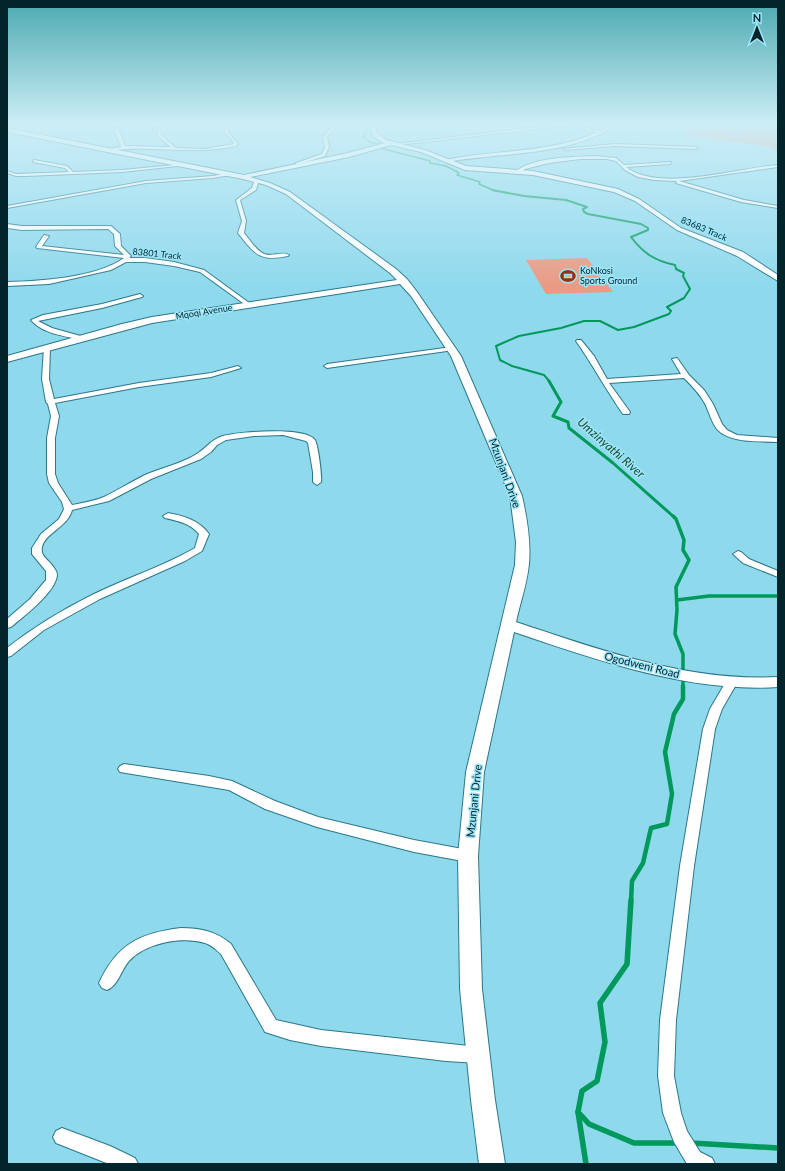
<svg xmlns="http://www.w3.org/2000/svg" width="785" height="1171" font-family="Lato,sans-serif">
  <rect width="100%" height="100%" fill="#8fd9ed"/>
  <g fill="#eb9a83">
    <polygon points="695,123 778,123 778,152 773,148 765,146 689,136 686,134 687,126"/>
    <polygon points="587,258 613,292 546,294 526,260"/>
  </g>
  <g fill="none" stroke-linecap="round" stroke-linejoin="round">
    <polyline stroke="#00995c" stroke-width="1.5" points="364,123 364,125 368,126 363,137 370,142 381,145 380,148 430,161 430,163 446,166 459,173 457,175 480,182 479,184 495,191"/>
    <path stroke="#00995c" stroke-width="2" d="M492,190L524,196L566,200L587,207L583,209L584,212L588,214L641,224L648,228V230L631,237C643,253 655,261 675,265L676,269L684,273L683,276L690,289L684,298L667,307L671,311L669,314L634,327L618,330L600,321H584L561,328L519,336L496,346L500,360L512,366L544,375L550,382"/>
    <polyline stroke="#00995c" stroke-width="3" points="549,381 561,402 553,416 568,422 569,428 613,463 674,517"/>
    <g stroke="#00995c" stroke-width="3.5">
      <polyline points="673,516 676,519 684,540 683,550 689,560 676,587 677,610 675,634 683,654 683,687"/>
      <polyline points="677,600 709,596 778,596"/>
    </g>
    <polyline stroke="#00995c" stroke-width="4.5" points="631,901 632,881 643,863 651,828 667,824 672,794 665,752 674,714 683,699 683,686"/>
    <g stroke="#00995c" stroke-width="5.5">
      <polyline points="578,1112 589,1124 634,1143 679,1143"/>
      <polyline points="691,1143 778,1148"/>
      <polyline points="586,1164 578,1112 582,1091 597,1081 605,1042 600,1003 627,964 631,900"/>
    </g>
    <g stroke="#2b7789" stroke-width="2">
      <g id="street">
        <path d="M223,123H227L230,125L228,132L238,144L236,146C193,156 150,144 107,151L105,150L121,147L115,131L111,129L113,128L119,130L125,146L171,147L159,137L158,133L153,129L155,128L161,132L162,136L176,148L204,149L234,144L232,140L224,132L226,125Z"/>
        <polygon points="336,123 340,123 327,137 329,147 325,156 296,165 296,163 322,154 325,147 323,137"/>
        <path d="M614,123H618C574,157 500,152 447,162L446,160C496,149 550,154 597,132L570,127H554L398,145L396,144L554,125H570L600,131Z"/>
        <polygon points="615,144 696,147 698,148 696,149 615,146 565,150 563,149"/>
        <path d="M595,156L616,158L624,165L671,162L670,164L626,167C659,193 738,168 778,165V167L679,181L744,200L778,206V208L741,202L676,183L677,181L654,180L638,177L625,170L616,161L607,159H580L549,163L525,169L519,173L515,172C533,157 572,157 595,156Z"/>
        <polygon points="34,160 67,166 73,172 122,170 185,164 187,165 122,172 25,176 16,176 7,173 7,171 16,174 69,172 65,168 33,162"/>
        <polygon points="228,173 230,175 213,178 146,183 7,208 7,206 146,181 213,176"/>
        <path d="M255,179L259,180L256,190L240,200L246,221L244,233C249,239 257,251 264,254C272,257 282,251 289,255L288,256C259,262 255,254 238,233L242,221L236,200L252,188Z"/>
        <path d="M7,224L22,226H111L120,234L121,246L131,256L129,258H145L174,262L204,270L252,305L247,306L200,272L174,266L145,262H126L111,270L49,284L7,286V282C40,281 96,278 124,258L37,248L36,247L44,235L49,236L42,246L124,255L115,246L114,234L108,229L22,230L7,228Z"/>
        <path d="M140,294L143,296L142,297L102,308L38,321L52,328L84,337L85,338L82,340C65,336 43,334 31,320L43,315L102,304Z"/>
        <path d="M577,340H581L594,356L607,379L681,374L672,359L677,358L689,375L704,390L713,404L722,424L727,430L737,435L778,438V442C760,441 738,443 723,434C712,428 710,412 704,402C699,393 692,386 684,378L609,383L630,412L629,414H623C606,390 593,365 576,341Z"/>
        <path d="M47,345L50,347L49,379L54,399L139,383L211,373L238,366L241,368L211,377L139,387L55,403L59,416L55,438V474L58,483L72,505C82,503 94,501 104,497C118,490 131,482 145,475C161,468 180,464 195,455C206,449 211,439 223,436C238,432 305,426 315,440C318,445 322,475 321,482L317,485L313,482V472L308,443L306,441L283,435L254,436L226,440L217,445L211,452L201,459L151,479L109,501L72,510C68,527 46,532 42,547C40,555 47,559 52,565C54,568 57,571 57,575C56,592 23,617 11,627L7,628V619L30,599L46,580V571L32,554V548L41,534L59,519L64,509L62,502L49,483L47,474V438L51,416L48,404L46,402L42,379L44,347Z"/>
        <polygon points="452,347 454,348 454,350 327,368 324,366 327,364"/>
        <path d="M168,513C184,516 199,520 209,534L202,551L185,561L100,599L44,630L11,656L7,657V648C34,627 62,610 92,595C126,578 162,567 195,548L199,534C190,523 178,521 165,518L163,516Z"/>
        <polygon points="738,551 741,552 749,559 778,571 778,577 743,563 733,554"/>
        <polygon points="731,679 735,680 737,683 722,709 715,729 694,866 676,1020 674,1076 681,1113 687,1131 700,1152 712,1158 715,1164 687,1164 674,1142 663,1113 658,1076 660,1020 680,866 703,729 710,709 727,680"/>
        <polygon points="124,764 209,776 232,781 275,801 318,817 414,840 468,850 473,852 475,856 473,860 468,862 414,852 317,827 265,809 229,790 120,772 118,769 120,766"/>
        <path d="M181,928C200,928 216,931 231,944L276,1020L321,1030L478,1047L484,1049L486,1055L484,1061L478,1063L446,1061L321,1046L290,1040L265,1032L221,954C216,950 212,945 205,943C182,936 146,943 129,961C121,970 118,986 107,990L102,988L99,983C117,944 140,933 181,928Z"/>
        <polygon points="62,1128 110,1146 135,1158 138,1164 109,1164 56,1143 53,1137 56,1131"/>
      </g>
    </g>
    <g stroke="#2b7789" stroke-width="2">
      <path id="secondary" d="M372,123H376L375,127L377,133L386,140L425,150L466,166L533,171L618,189L639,199L681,228L743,252L778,275V281L737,256L677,230L635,201L614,192L533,175L465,170L421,152L391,145L349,157L250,177L270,183L290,192L396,269L407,279L417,292L461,356L522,496C527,518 531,541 529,564C527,584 520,603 516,622C600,650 689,682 778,677V687C691,693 596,660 514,632L484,772L478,856L482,989L495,1100L505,1164H479L471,1100L460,989L458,856L466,772L515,565L516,542L510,496L451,356L411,296L400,284L152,323L7,362V356L122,324L152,317L397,280L390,273L286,194L266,185L243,179L7,132V128L244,175L348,153L385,143C376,140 368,134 372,123Z"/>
    </g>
    <use href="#street" fill="#fff" fill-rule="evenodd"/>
    <use href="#secondary" fill="#fff" fill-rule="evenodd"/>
  </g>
  <linearGradient id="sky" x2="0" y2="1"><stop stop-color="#4ba9b0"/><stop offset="0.43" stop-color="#cdeef7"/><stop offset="1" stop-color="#cdeef7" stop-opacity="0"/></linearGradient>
  <rect width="785" height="287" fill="url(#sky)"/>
  <defs>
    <g id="stadium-bare" transform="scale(1.2)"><path d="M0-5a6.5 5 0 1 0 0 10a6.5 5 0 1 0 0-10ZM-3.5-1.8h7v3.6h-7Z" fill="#983110" stroke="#9ce6fa" stroke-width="2.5" paint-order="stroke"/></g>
  </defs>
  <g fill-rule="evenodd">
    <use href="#stadium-bare" x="568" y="276"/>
  </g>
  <g text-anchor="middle" stroke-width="3" stroke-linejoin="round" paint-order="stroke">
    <g font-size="9" fill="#04242c" stroke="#9ce6fa">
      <text transform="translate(704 229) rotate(23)" y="3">83683 Track</text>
      <text transform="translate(157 254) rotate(6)" y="3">83801 Track</text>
      <text transform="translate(204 312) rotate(-9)" y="3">Mqoqi Avenue</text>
    </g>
    <g font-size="9" fill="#04242c" stroke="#9ce6fa" text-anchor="start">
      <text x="580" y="274">KoNkosi<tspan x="580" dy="10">Sports Ground</tspan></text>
    </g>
    <g font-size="11" fill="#04242c" stroke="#9ce6fa">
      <text transform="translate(505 473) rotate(70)" y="4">Mzunjani Drive</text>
      <text transform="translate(642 665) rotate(14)" y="4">Ogodweni Road</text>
      <text transform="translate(474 801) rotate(-84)" y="4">Mzunjani Drive</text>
    </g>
    <g font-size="12" font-style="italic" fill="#1b4c31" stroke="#9ce6fa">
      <text transform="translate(611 448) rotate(41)" y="4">Umzinyathi River</text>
    </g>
  </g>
  <rect width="785" height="1171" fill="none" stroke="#04242c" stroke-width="16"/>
  <g transform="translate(757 28)" stroke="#9ce6fa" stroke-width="3" paint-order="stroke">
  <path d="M0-3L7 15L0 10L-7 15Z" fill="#04242c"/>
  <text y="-6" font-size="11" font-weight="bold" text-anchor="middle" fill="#04242c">N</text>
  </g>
</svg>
